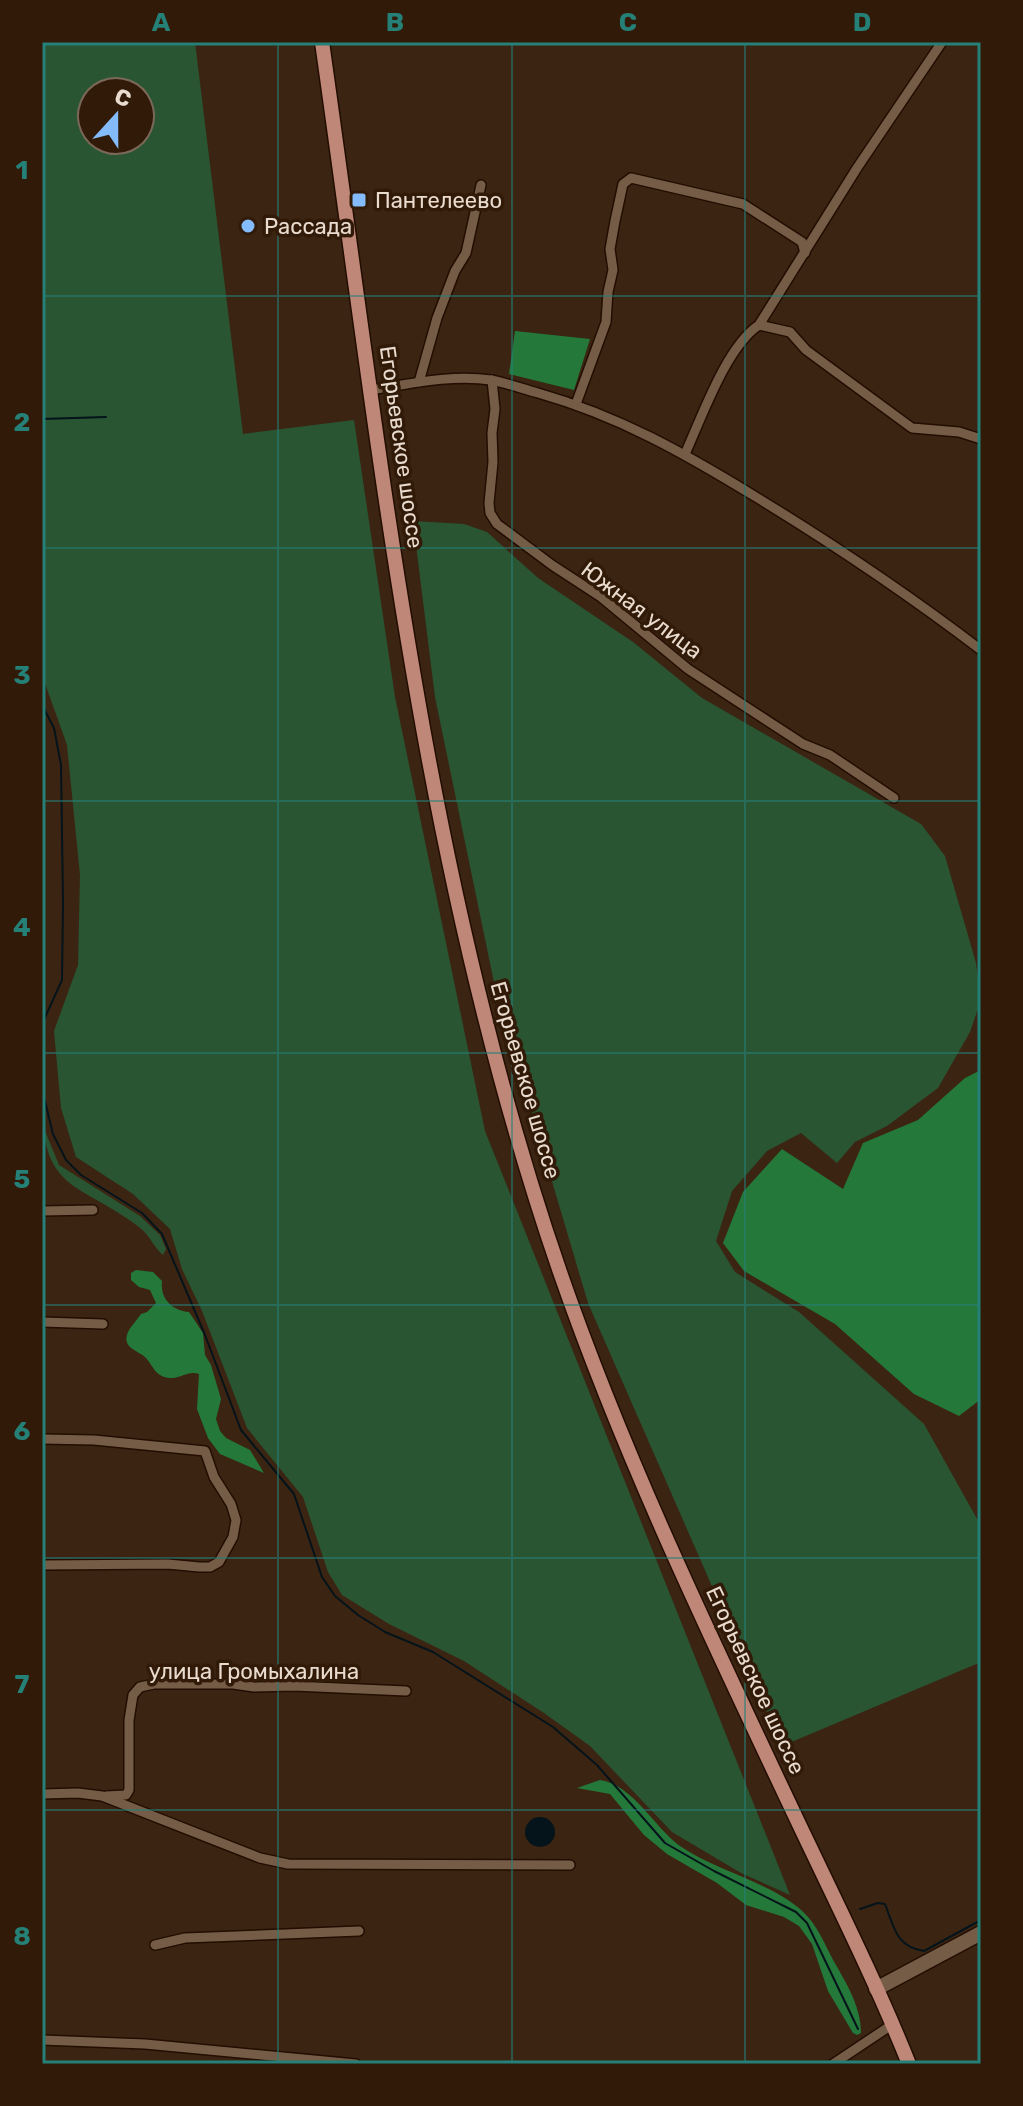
<svg xmlns="http://www.w3.org/2000/svg" width="1023" height="2106" font-family="Rubik,sans-serif">
  <rect width="100%" height="100%" fill="#3b2512"/>
  <g fill="#295532" fill-rule="evenodd">
    <path d="M42,42H195L243,434L354,420L395,697L485,1131L790,1895L741,1873L672,1832L590,1746L544,1713L464,1661L389,1624L342,1595L328,1572L303,1497L247,1428L202,1311L182,1269L170,1229L133,1194L76,1157L61,1108L54,1031L78,965L80,875L67,745L42,675ZM92,92H140V140H92Z"/>
    <polygon points="413,521 464,524 487,532 538,578 633,642 702,698 921,824 945,856 976,963 981,1000 970,1032 938,1088 887,1126 855,1142 837,1163 801,1133 767,1151 732,1191 716,1241 735,1272 799,1312 924,1424 981,1526 981,1662 782,1746 588,1303 496,992 435,697"/>
    <path d="M42,1104L45,1131L59,1165L140,1216L160,1235L166,1249L163,1255C154,1248 150,1235 139,1227C82,1183 42,1193 42,1104Z"/>
  </g>
  <g fill="#24783a">
    <polygon points="515,331 590,339 574,390 509,374"/>
    <polygon points="981,1070 981,1399 959,1416 914,1394 835,1324 744,1271 723,1243 743,1192 782,1149 843,1189 863,1143 918,1120 965,1078"/>
    <path d="M136,1270L153,1272L162,1281C160,1298 171,1310 189,1312L203,1333L205,1355L211,1365L221,1399L216,1419L220,1431L226,1438L250,1450L264,1473L220,1454L208,1438L197,1409L199,1374C189,1370 180,1379 169,1378C155,1376 154,1367 146,1358C140,1351 123,1349 127,1335C129,1328 137,1320 141,1314L147,1312L156,1303L150,1290L139,1287L131,1280V1273Z"/>
    <path d="M600,1780C633,1785 654,1827 680,1846C715,1871 781,1885 808,1917C820,1930 827,1950 836,1965C848,1986 861,2008 861,2033L857,2035L853,2033L828,1991L812,1944L799,1926L784,1917L746,1905L717,1883L667,1854L644,1835L610,1794L577,1788Z"/>
  </g>
  <circle fill="#05131a" cx="540" cy="1832" r="15"/>
  <g fill="none" stroke-linecap="round" stroke-linejoin="round">
    <g stroke="#05131a" stroke-width="2">
      <polyline points="42,419 106,417"/>
      <polyline points="42,705 54,728 61,765 63,902 62,980 42,1024"/>
      <polyline points="42,1089 53,1134 66,1160 81,1175 142,1213 162,1234 205,1335 241,1430 294,1494 322,1577 335,1596 358,1615 385,1632 433,1652 553,1727 597,1765 665,1843 714,1871 796,1912 807,1923 858,2029"/>
      <path d="M860,1909L878,1903L885,1904C894,1927 896,1947 924,1951L981,1920"/>
    </g>
    <g stroke="#220d00" stroke-width="12">
      <g id="street">
        <polyline points="759,325 790,332 806,350 912,428 959,432 981,439"/>
        <polyline points="492,380 495,409 492,433 493,462 489,503 490,513 497,524 552,565 601,597 688,669 803,744 830,755 894,798"/>
        <polyline points="419,382 437,318 455,271 466,253 481,185"/>
        <path d="M371,390C409,384 452,374 491,380C507,383 523,389 538,393C619,416 684,453 756,497C833,544 909,595 981,650"/>
        <polyline points="576,404 606,322 608,292 613,270 610,249 615,221 623,184 631,178 743,204 802,242 805,253"/>
        <path d="M685,454C702,417 726,347 759,325L857,168L942,42"/>
        <polyline points="42,1211 93,1210"/>
        <polyline points="42,1322 103,1324"/>
        <polyline points="42,1439 94,1440 205,1451 214,1477 231,1504 236,1520 233,1537 219,1562 210,1567 199,1567 168,1564 42,1565"/>
        <polyline points="42,1794 78,1793 102,1796 260,1858 288,1864 570,1865"/>
        <polyline points="106,1796 126,1795 129,1790 129,1720 133,1695 140,1687 154,1684 233,1684 254,1687 294,1686 406,1691"/>
        <polyline points="155,1945 185,1938 359,1931"/>
        <polyline points="42,2040 145,2044 356,2064"/>
        <polyline points="833,2064 893,2024"/>
      </g>
    </g>
    <g stroke="#220d00" stroke-width="17">
      <polyline id="secondary" points="876,1989 981,1933"/>
    </g>
    <g stroke="#220d00" stroke-width="17">
      <path id="primary" d="M322,42C381,456 423,877 561,1275C626,1462 713,1642 798,1822C836,1902 876,1982 909,2064"/>
    </g>
    <use href="#street" stroke="#755c47" stroke-width="9"/>
    <use href="#secondary" stroke="#755c47" stroke-width="14"/>
    <use href="#primary" stroke="#be8778" stroke-width="14"/>
  </g>
  <path fill="none" stroke="#258078" stroke-width="2" stroke-opacity="0.55" d="M278,42V2064M512,42V2064M745,42V2064M42,296H981M42,548H981M42,801H981M42,1053H981M42,1305H981M42,1558H981M42,1810H981"/>
  <g fill="#84bcfb" stroke="#311b08" stroke-width="3">
    <rect x="351" y="192" width="16" height="16" rx="4"/>
    <circle cx="248" cy="226" r="8"/>
  </g>
  <g text-anchor="middle" stroke-width="7" stroke-linejoin="round" paint-order="stroke">
    <g font-size="22" fill="#eadbcf" stroke="#311b08" text-anchor="start">
      <text x="375" y="208">Пантелеево</text>
      <text x="264" y="234">Рассада</text>
    </g>
    <g font-size="22" fill="#eadbcf" stroke="#311b08">
      <text transform="translate(402 447) rotate(82)" y="8">Егорьевское шоссе</text>
      <text transform="translate(642 610) rotate(37)" y="8">Южная улица</text>
      <text transform="translate(526 1080) rotate(74)" y="8">Егорьевское шоссе</text>
      <text x="254" y="1679">улица Громыхалина</text>
      <text transform="translate(756 1680) rotate(65)" y="8">Егорьевское шоссе</text>
    </g>
  </g>
  <rect width="1023" height="2106" fill="none" stroke="#311b08" stroke-width="88"/>
  <g transform="translate(116 116) rotate(21)"><circle r="38" fill="#311b08" stroke="#7b6858" stroke-width="2"/>
  <path d="M0-6L14 30L0 20L-14 30Z" fill="#84bcfb"/>
  <text y="-12" font-size="22" font-weight="bold" text-anchor="middle" fill="#eadbcf">С</text>
  </g>
  <rect x="44" y="44" width="935" height="2018" fill="none" stroke="#258078" stroke-width="3"/>
  <g font-size="26" text-anchor="middle" font-weight="bold" fill="#258078">
    <text x="161" y="31">A</text>
    <text x="395" y="31">B</text>
    <text x="628" y="31">C</text>
    <text x="862" y="31">D</text>
    <text x="22" y="179">1</text>
    <text x="22" y="431">2</text>
    <text x="22" y="684">3</text>
    <text x="22" y="936">4</text>
    <text x="22" y="1188">5</text>
    <text x="22" y="1440">6</text>
    <text x="22" y="1693">7</text>
    <text x="22" y="1945">8</text>
  </g>
</svg>
